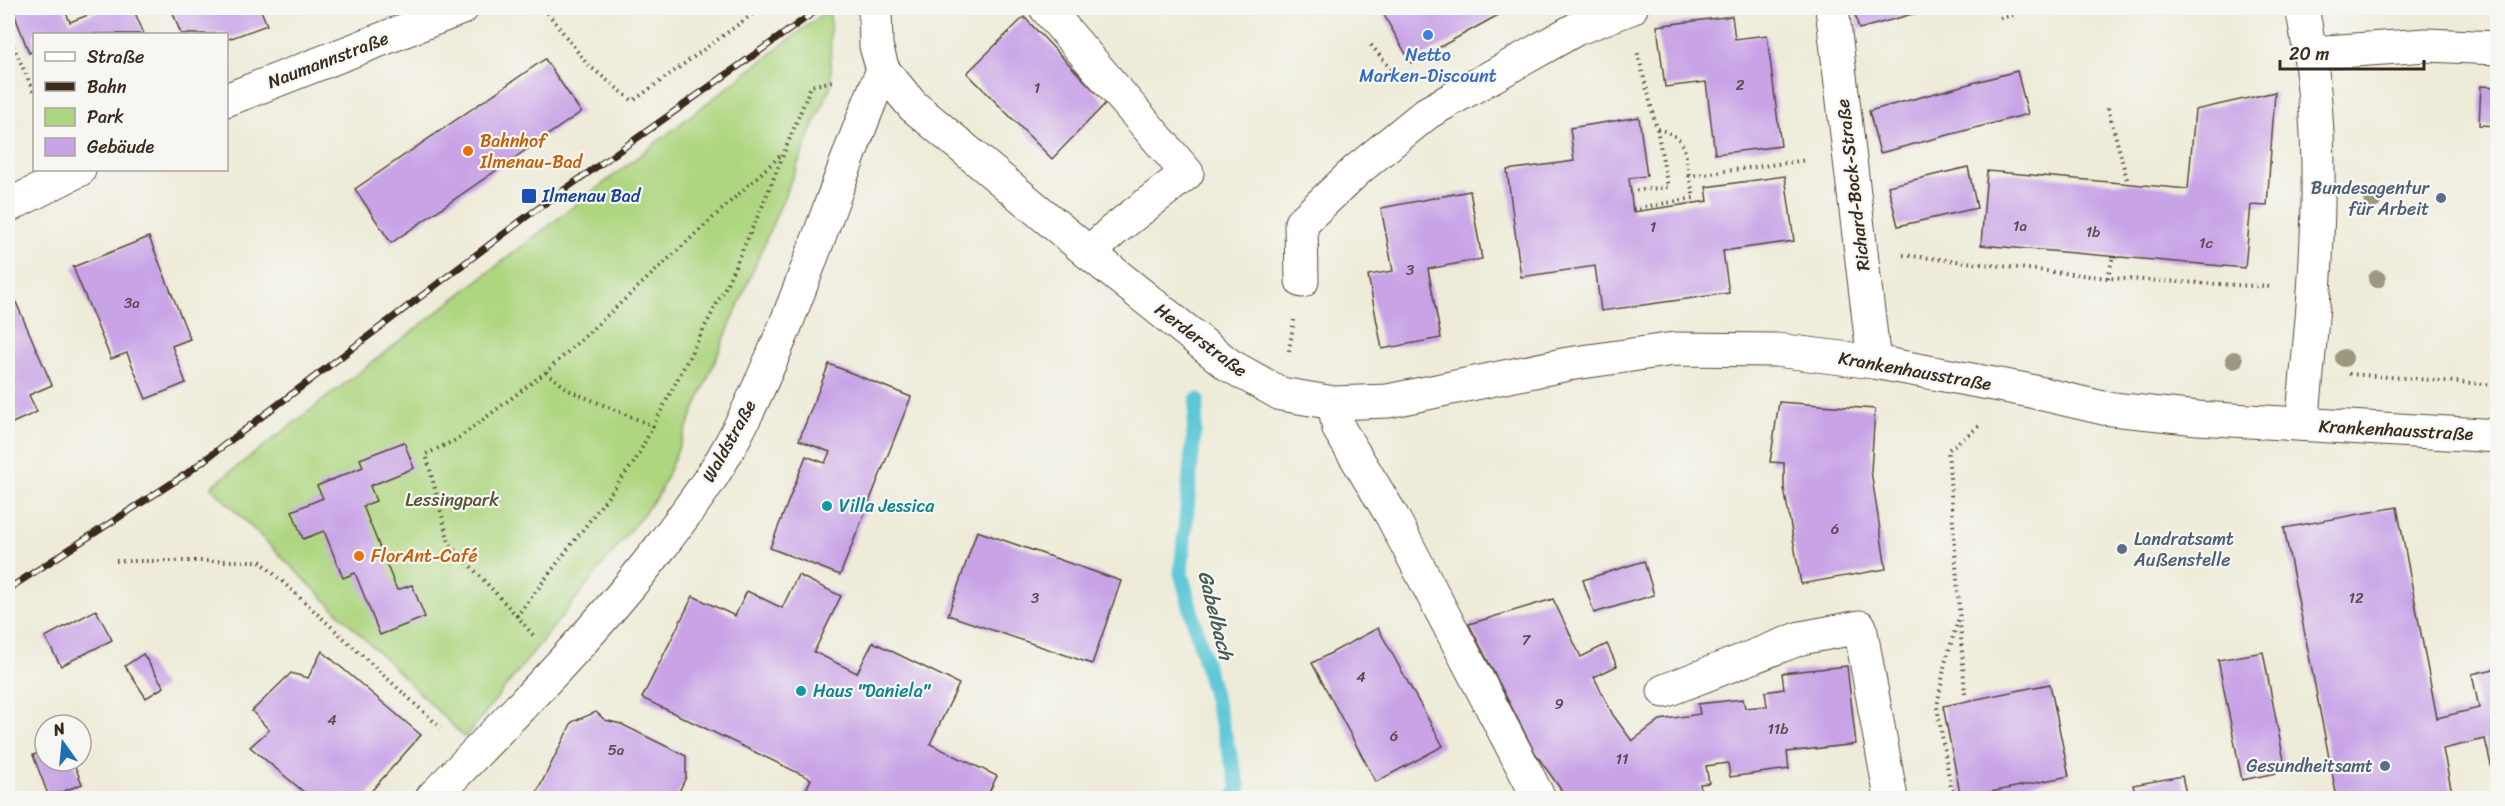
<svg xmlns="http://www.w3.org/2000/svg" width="2505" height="806" font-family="Sriracha,sans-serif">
  <rect width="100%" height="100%" fill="#f6f6f2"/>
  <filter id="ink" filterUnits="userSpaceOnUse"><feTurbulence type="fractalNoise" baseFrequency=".0167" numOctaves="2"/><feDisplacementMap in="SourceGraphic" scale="12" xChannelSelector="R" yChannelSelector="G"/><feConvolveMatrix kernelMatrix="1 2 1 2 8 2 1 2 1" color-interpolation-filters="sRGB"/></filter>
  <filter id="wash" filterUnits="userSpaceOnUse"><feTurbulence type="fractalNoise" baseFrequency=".008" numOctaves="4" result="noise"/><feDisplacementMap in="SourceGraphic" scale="24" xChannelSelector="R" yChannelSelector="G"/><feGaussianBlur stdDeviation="1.35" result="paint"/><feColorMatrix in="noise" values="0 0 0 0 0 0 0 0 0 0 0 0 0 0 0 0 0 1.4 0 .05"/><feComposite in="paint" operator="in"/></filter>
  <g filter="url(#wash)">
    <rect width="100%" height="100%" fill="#eeebd8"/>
    <polygon fill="#aed680" stroke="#74804f" stroke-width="1.5" points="830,8 831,85 659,494 465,738 211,487"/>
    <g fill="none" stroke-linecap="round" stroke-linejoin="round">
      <polyline stroke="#5cc7d5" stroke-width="15" points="1197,400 1181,573 1239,788 1234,798"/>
    </g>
    <g id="blocks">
      <g fill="#c8a3e6">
        <polygon points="12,8 64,8 70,22 106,8 133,8 144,34 34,34 34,51 29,53"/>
        <polygon points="171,8 260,8 267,25 226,40 226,34 181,34"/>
        <polygon points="1380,8 1511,8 1411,63"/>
        <polygon points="1856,8 1914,8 1916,13 1859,29 1855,14"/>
        <polygon points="1732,16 1735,39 1767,35 1781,146 1715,154 1706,82 1665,87 1657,26"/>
        <polygon points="1024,17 1106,103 1052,159 967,73"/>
        <polygon points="545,59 581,112 391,243 355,189"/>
        <polygon points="2017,71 2028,114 1880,153 1869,111"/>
        <polygon points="2481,86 2498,87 2498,126 2479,125"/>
        <polygon points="2275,92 2267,206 2251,205 2245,268 1981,245 1987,171 2188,189 2195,110"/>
        <polygon points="1639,117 1647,176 1629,178 1633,212 1708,201 1706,187 1785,176 1794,241 1723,251 1729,293 1601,311 1595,266 1521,277 1507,170 1574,161 1570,128"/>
        <polygon points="1968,167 1977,208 1898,226 1888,186"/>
        <polygon points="1470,191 1482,259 1428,269 1441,338 1382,349 1368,275 1393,271 1381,208"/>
        <polygon points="149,237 190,339 172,346 186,383 146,399 127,353 111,359 73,267"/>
        <polygon points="12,293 52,385 29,395 37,412 8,425 8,295"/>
        <polygon points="829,364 911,397 840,575 770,548 806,456 825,463 830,452 799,440"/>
        <polygon points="1779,402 1875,409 1871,471 1886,569 1801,584 1784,488 1784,463 1770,462"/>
        <polygon points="404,442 414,468 370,486 376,501 363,506 397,590 412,585 425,617 380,635 355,573 343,578 324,531 303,539 292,511 323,498 317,486 363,467 360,459"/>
        <polygon points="2397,507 2437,718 2479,708 2472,674 2498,668 2498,773 2493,774 2485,739 2443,749 2453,798 2337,798 2284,528"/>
        <polygon points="977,531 1121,581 1092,664 948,615"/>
        <polygon points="1644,561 1654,595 1594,613 1583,580"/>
        <polygon points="798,575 841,596 814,652 857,673 873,642 959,684 930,744 997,776 986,798 802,798 811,779 642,698 693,596 735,616 747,591 782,608"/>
        <polygon points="1553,599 1581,657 1607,644 1617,666 1594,677 1613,715 1632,741 1660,720 1700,714 1698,704 1743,699 1745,708 1767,706 1765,692 1784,689 1782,673 1847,666 1856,744 1787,752 1789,769 1730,777 1728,763 1706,766 1709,783 1700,784 1702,798 1567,798 1535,753 1469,624"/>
        <polygon points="96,610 112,640 61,666 45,637"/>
        <polygon points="1378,628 1443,746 1376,782 1312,663"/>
        <polygon points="322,651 421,735 367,796 310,797 250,747 269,730 252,711 291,673 308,678"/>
        <polygon points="2263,652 2286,771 2242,780 2218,660"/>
        <polygon points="143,654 164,687 146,698 125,666"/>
        <polygon points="2050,684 2069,776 1961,798 1943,706"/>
        <polygon points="596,712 605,720 621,724 686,756 686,777 676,798 534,798 572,722"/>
        <polygon points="45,751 45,761 73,761 82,784 49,797 33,755"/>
        <polygon points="2182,776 2187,798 2136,798 2133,785"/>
      </g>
    </g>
  </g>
  <g filter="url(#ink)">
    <use href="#blocks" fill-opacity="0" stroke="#56473a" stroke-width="1.5"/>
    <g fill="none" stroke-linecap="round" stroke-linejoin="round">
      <g stroke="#56473a" stroke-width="35">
        <g id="minor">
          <polyline points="1046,8 1187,173 1114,230 1089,253"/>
          <polyline points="1832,8 1874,362"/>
          <polyline points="2312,53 2426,45 2498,48"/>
          <polyline points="883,70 913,106 1089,253 1229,365 1281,394 1334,403 1388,401 1568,364 1674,349 1776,350 1874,362 2026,390 2103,408 2198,418 2498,436"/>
          <polyline points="226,100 462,8"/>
          <polyline points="8,206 79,170"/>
          <polyline points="1302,281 1301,223 1357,170 1427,113 1576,29 1631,8"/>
          <polyline points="1334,403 1339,429 1392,516 1539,798"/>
          <path d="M2302,424C2316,286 2330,144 2302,8"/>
          <polyline points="1664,691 1801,638 1860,627 1891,798"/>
          <path d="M432,798C512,716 593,635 663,544C685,514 709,484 727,451C793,331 829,196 883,70L876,46L875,8"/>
        </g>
      </g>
      <g stroke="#56473a" stroke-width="4" stroke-dasharray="1.5 4.5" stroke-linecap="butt">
        <polyline points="544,8 587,64 633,101 761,8"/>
        <polyline points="2000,18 2013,15"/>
        <polyline points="8,35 34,92"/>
        <polyline points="1371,45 1400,80"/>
        <polyline points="2108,108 2128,183"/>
        <path d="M1657,129C1687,136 1685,151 1689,176"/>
        <polyline points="1630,191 1668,187 1657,129 1637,51"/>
        <polyline points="1633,209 1694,198 1689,176 1807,160"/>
        <polyline points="1903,255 2108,278 2272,287"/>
        <polyline points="2108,278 2113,256"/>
        <polyline points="1289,351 1294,320"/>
        <polyline points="546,372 568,390 653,426"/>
        <polyline points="2349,374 2498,385"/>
        <polyline points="116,561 260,561 441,728"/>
        <polyline points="517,616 449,543 426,454 456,440 546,372 782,154"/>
        <polyline points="1958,620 1945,663 1937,707 1951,789 1959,798"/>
        <polyline points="533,635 517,616 635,461 724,290 762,207 811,86 833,81"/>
        <polyline points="1965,694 1948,450 1982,424"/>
      </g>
      <use href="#minor" stroke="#fff" stroke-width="33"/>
      <g stroke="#3b2a1e" stroke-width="7">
        <polyline id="rail" points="8,589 186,474 526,217 820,8"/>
      </g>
      <use href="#rail" stroke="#f6f6f2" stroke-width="4.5" stroke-dasharray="14" stroke-linecap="butt"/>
    </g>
    <g fill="#9c987f">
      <circle cx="2373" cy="200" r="9"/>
      <circle cx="2377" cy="279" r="9"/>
      <circle cx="2344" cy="358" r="9"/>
      <circle cx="2234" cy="360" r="9"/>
    </g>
  </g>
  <circle fill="#3f7fe0" stroke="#f6f6f2" stroke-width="2" cx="1428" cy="35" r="6"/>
  <g fill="#e8710a" stroke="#f6f6f2" stroke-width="2">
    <circle cx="468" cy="151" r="6"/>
    <circle cx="359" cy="556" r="6"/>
  </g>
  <rect fill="#1a4fb4" stroke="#f6f6f2" stroke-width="2" x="521" y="188" width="16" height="16" rx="3"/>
  <g fill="#5c6f8a" stroke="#f6f6f2" stroke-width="2">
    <circle cx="2441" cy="198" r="6"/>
    <circle cx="2122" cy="549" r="6"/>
    <circle cx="2385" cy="766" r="6"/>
  </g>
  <g fill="#0f9aa8" stroke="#f6f6f2" stroke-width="2">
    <circle cx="827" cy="506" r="6"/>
    <circle cx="801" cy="691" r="6"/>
  </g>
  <g text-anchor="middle" stroke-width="4.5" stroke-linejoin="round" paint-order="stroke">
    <g font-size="15" fill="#5e4850">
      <text x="1740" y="90">2</text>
      <text x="1037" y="93">1</text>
      <text x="2020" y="231">1a</text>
      <text x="1653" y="232">1</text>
      <text x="2093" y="237">1b</text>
      <text x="2206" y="248">1c</text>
      <text x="1410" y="275">3</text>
      <text x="132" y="308">3a</text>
      <text x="1835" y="534">6</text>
      <text x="1035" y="603">3</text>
      <text x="2356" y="603">12</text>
      <text x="1526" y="645">7</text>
      <text x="1361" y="682">4</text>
      <text x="1559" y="709">9</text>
      <text x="332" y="725">4</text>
      <text x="1778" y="734">11b</text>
      <text x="1394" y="741">6</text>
      <text x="616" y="755">5a</text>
      <text x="1622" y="764">11</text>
    </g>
    <g font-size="18" fill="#366cbe" stroke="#f6f6f2">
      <text x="1428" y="61">Netto<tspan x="1428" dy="21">Marken-Discount</tspan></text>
    </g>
    <g font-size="18" fill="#3b2a1e" stroke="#f6f6f2">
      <text transform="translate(328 60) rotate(-21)" y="6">Naumannstraße</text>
      <text transform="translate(1853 185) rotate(-97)" y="6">Richard-Bock-Straße</text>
      <text transform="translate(1201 340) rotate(37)" y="6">Herderstraße</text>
      <text transform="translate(1915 371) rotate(10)" y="6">Krankenhausstraße</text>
      <text transform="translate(2396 430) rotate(3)" y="6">Krankenhausstraße</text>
      <text transform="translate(729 441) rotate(-61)" y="6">Waldstraße</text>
    </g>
    <g font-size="18" fill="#c56008" stroke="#f6f6f2" text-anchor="start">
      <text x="480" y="147">Bahnhof<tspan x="480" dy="21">Ilmenau-Bad</tspan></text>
      <text x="371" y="562">FlorAnt-Café</text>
    </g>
    <g font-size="18" fill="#4e5e75" stroke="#f6f6f2" text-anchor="end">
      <text x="2429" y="194">Bundesagentur<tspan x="2429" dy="21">für Arbeit</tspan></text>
      <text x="2134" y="545" text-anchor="start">Landratsamt<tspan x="2134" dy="21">Außenstelle</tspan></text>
      <text x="2373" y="772">Gesundheitsamt</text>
    </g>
    <g font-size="18" fill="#164399" stroke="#f6f6f2" text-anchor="start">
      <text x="542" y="202">Ilmenau Bad</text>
    </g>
    <g font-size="18" fill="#585536" stroke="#f6f6f2">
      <text x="452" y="506">Lessingpark</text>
    </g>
    <g font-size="18" fill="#0d838f" stroke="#f6f6f2" text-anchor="start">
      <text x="839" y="512">Villa Jessica</text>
      <text x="813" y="697">Haus "Daniela"</text>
    </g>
    <g font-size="20" font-style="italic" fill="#455955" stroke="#f6f6f2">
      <text transform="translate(1216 615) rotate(76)" y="7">Gabelbach</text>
    </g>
  </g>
  <rect width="2505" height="806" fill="none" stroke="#f6f6f2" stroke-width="30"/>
  <rect x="33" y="33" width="195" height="138" fill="#f6f6f2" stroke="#aba49d" stroke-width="1.5"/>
  <rect x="45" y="52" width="30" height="9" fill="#ffffff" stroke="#aba49d" stroke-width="1.5"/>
  <text x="87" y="63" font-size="18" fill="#3b2a1e">Straße</text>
  <rect x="45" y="82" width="30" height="9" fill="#3b2a1e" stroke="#aba49d" stroke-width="1.5"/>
  <text x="87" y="93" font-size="18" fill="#3b2a1e">Bahn</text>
  <rect x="45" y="108" width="30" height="18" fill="#aed680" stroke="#aba49d" stroke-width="1.5"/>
  <text x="87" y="123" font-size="18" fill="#3b2a1e">Park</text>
  <rect x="45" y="138" width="30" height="18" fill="#c8a3e6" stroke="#aba49d" stroke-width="1.5"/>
  <text x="87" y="153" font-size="18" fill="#3b2a1e">Gebäude</text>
  <g transform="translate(63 743) rotate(345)"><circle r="28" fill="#f6f6f2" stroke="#aba49d" stroke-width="1.5"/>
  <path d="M0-4.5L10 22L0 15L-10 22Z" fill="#1f6fb2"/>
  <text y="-9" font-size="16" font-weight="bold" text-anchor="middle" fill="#3b2a1e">N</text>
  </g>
  <path d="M2280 60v9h144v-9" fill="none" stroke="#3b2a1e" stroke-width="3"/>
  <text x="2289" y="60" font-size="18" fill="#3b2a1e" stroke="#f6f6f2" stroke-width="4.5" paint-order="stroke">20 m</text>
</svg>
